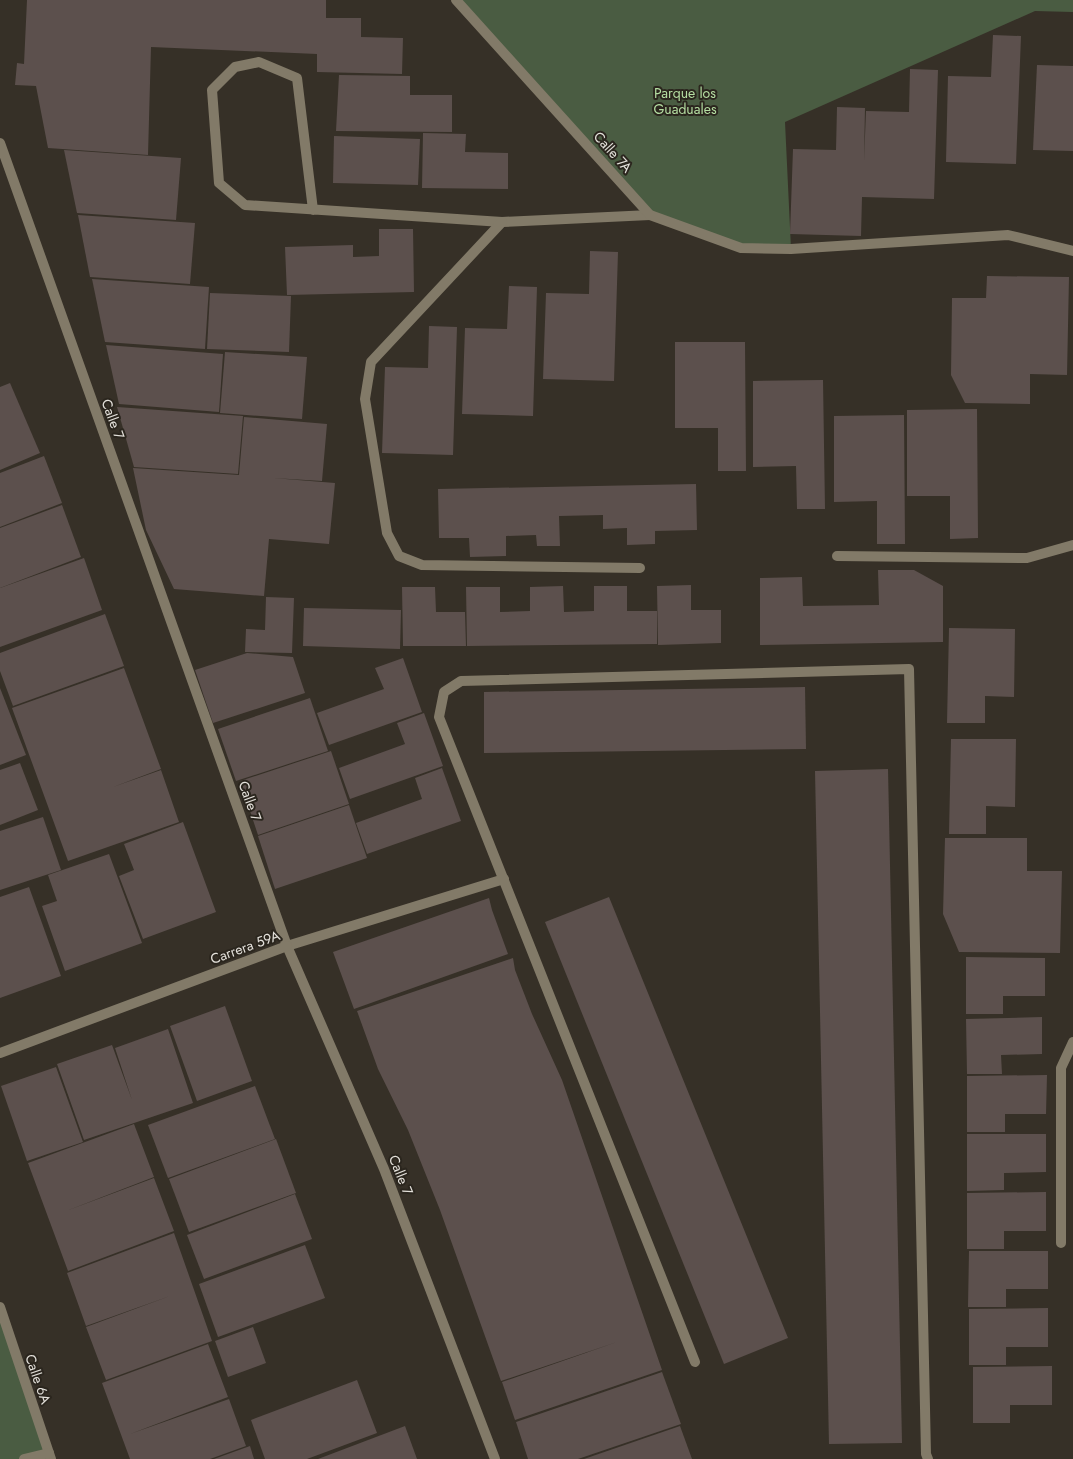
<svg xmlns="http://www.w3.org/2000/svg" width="1073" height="1459" font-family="Jost,sans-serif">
  <rect width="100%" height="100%" fill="#363027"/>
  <g fill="#4a5c42">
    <polygon points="456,0 1073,0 1073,12 1035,11 785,122 791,249 741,248 650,215"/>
    <polygon points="0,1307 49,1453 24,1459 0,1459"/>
  </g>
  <g fill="#5c504d">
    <polygon points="27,0 326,0 326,18 361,18 361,37 403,38 402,74 317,72 317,54 151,47 148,155 48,148 36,86 15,85 17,63 24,64"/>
    <polygon points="993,35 1021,36 1016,164 946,162 948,76 991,77"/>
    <polygon points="1037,65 1073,66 1073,151 1033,150"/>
    <polygon points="910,69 938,70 934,199 862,197 861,236 790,234 793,149 836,150 837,107 865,108 864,161 866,111 909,112"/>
    <polygon points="339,75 410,76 410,95 452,95 452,132 336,131"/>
    <polygon points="423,133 466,134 465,152 508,153 508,189 422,188"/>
    <polygon points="334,136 420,139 418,185 333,183"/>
    <polygon points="64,150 181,158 176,220 77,213"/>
    <polygon points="78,215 195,223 190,284 90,277"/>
    <polygon points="379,229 413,229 414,292 287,295 285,247 353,245 353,257 379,256"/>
    <polygon points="590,251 618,252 614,381 543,379 546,293 589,294"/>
    <polygon points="987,276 1069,277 1067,375 1030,374 1030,404 965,403 951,375 952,298 986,298"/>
    <polygon points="92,279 209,287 205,349 105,342"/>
    <polygon points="509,286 537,287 533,416 462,414 465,328 507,329"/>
    <polygon points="210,293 291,296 289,352 207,349"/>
    <polygon points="429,326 457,327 453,455 382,453 385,367 428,368"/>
    <polygon points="675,342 745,342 746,471 718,471 718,428 675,428"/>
    <polygon points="106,345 223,354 219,412 119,404"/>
    <polygon points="225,352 307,357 302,419 220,413"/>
    <polygon points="823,380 825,509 797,509 796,466 753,467 753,381"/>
    <polygon points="10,383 40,453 0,470 0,387"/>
    <polygon points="117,407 243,416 238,474 134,467"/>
    <polygon points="977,409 978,538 950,539 950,496 907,496 907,410"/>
    <polygon points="904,415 905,544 877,544 877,501 834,502 834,416"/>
    <polygon points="244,417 327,424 322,481 273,478 335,483 329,544 269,539 264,596 174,589 146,530 133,468 239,475"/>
    <polygon points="44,456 62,503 0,527 0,473"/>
    <polygon points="696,484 697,530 655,531 655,544 627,545 627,528 603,529 603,515 559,516 560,546 537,546 536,535 506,536 506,556 470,557 469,538 439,538 438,489"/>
    <polygon points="62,505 81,557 0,588 0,528"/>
    <polygon points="84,558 102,610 0,647 0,588"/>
    <polygon points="878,570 914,570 943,586 943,642 760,645 760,578 802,577 803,606 879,605"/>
    <polygon points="691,585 691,610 721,610 721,643 658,645 657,586"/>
    <polygon points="563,586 564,612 594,611 594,586 627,586 627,611 657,611 657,644 467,646 466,587 500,587 500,612 530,611 530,587"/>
    <polygon points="402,587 435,587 436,612 465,612 466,646 403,646"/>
    <polygon points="266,597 294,598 292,653 245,652 246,629 265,630"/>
    <polygon points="304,608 401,610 400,649 303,646"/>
    <polygon points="105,614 124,666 13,706 0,671 0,653"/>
    <polygon points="949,628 1015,629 1014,697 985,696 985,723 947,723"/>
    <polygon points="247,653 293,657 305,693 213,723 195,670"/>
    <polygon points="403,658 422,712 329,745 317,713 384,689 375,668"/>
    <polygon points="124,668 161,769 113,787 161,770 179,822 68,861 12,708"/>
    <polygon points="805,687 806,749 484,753 484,692"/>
    <polygon points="0,688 26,755 0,765"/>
    <polygon points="310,698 328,751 236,781 218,729"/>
    <polygon points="424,713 443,766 350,799 339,768 405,744 397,723"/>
    <polygon points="951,739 1016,739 1015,807 986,806 986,834 949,834"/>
    <polygon points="331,751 349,804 258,835 240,781"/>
    <polygon points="20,763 38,810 0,825 0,770"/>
    <polygon points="442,768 461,821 367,854 356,823 422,799 415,778"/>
    <polygon points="888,769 902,1443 829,1444 815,771"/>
    <polygon points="349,805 367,858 275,889 258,836"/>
    <polygon points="43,817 61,870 0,890 0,831"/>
    <polygon points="183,822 216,912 143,939 119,876 134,870 124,844"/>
    <polygon points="945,838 1027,838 1027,871 1062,871 1060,953 959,952 943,914"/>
    <polygon points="109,854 142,943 65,971 42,906 57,901 48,875"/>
    <polygon points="29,887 61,976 0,998 0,897"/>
    <polygon points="609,897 788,1338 724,1364 545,922"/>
    <polygon points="489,898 492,910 508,954 354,1009 333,952"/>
    <polygon points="966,957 1045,958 1045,996 1003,996 1003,1014 966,1014"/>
    <polygon points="513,958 515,970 532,1014 562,1080 662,1370 515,1420 502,1382 617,1342 501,1381 440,1210 408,1130 378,1069 357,1011"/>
    <polygon points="225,1006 252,1081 197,1101 170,1026"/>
    <polygon points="1042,1017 1042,1054 1001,1055 1002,1074 967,1074 966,1019"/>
    <polygon points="168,1029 193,1103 84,1140 57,1064 112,1045 132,1100 115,1048"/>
    <polygon points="56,1067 83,1142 27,1161 1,1086"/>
    <polygon points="1047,1075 1046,1114 1005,1114 1005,1132 967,1132 967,1076"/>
    <polygon points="255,1086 275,1139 168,1178 148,1125"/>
    <polygon points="134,1124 154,1177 66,1211 154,1178 174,1231 68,1271 28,1163"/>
    <polygon points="967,1134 1046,1134 1046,1172 1004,1173 1004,1190 967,1191"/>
    <polygon points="276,1139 296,1193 189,1232 169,1179"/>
    <polygon points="1046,1192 1046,1231 1004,1231 1004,1249 967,1249 967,1193"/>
    <polygon points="295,1194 312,1239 204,1279 187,1235"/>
    <polygon points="174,1233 212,1341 106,1380 86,1327 170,1296 86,1326 67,1273"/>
    <polygon points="305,1245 325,1298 218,1337 199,1284"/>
    <polygon points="969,1251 1048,1251 1048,1289 1006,1289 1006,1307 968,1307"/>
    <polygon points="1048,1308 1048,1347 1006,1347 1006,1365 969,1365 969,1309"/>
    <polygon points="253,1327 266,1363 228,1377 215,1341"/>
    <polygon points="208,1344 228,1397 130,1434 229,1399 246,1446 210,1459 130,1459 102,1383"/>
    <polygon points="1052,1366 1052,1405 1010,1405 1010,1423 973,1423 973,1367"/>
    <polygon points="662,1372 681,1424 578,1459 528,1459 516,1422"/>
    <polygon points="357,1380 377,1433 307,1459 265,1459 251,1420"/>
    <polygon points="405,1426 417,1459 318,1459"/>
    <polygon points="680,1426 692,1459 584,1459"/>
    <polygon points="250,1446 254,1459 214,1459"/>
  </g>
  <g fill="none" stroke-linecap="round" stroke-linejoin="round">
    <g stroke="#827a68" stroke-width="10">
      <polyline points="313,210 297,78 259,62 235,67 212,90 219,183 245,205 502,222 650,215"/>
      <polyline points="502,222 371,362 365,399 387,533 399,556 422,565 640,568"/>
      <polyline points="287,946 504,879"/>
      <polyline points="695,1362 439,717 444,692 461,681 909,669 926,1454 928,1459"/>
    </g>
    <g stroke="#827a68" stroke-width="10">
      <polyline points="456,0 650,215 741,248 791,249 1008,235 1073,251"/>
      <polyline points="0,143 287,946 384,1169 495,1459"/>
      <polyline points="837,556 1027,558 1073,545"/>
      <polyline points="0,1053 287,946"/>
      <polyline points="1061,1243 1061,1068 1073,1042"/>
      <polyline points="0,1307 51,1459"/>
      <polyline points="24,1459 49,1453"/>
    </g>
  </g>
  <g text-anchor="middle" stroke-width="4" stroke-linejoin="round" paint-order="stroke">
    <g font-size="14" fill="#b5dea2" stroke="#2b261e">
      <text x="685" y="98">Parque los<tspan x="685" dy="16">Guaduales</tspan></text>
    </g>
    <g font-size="14" fill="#e4e1db" stroke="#2b261e">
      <text transform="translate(613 152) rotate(48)" y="5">Calle 7A</text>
      <text transform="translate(113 419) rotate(70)" y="5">Calle 7</text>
      <text transform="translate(250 801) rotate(70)" y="5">Calle 7</text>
      <text transform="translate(245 947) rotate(-20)" y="5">Carrera 59A</text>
      <text transform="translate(401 1175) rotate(68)" y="5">Calle 7</text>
      <text transform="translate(38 1379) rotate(71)" y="5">Calle 6A</text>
    </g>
  </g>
</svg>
